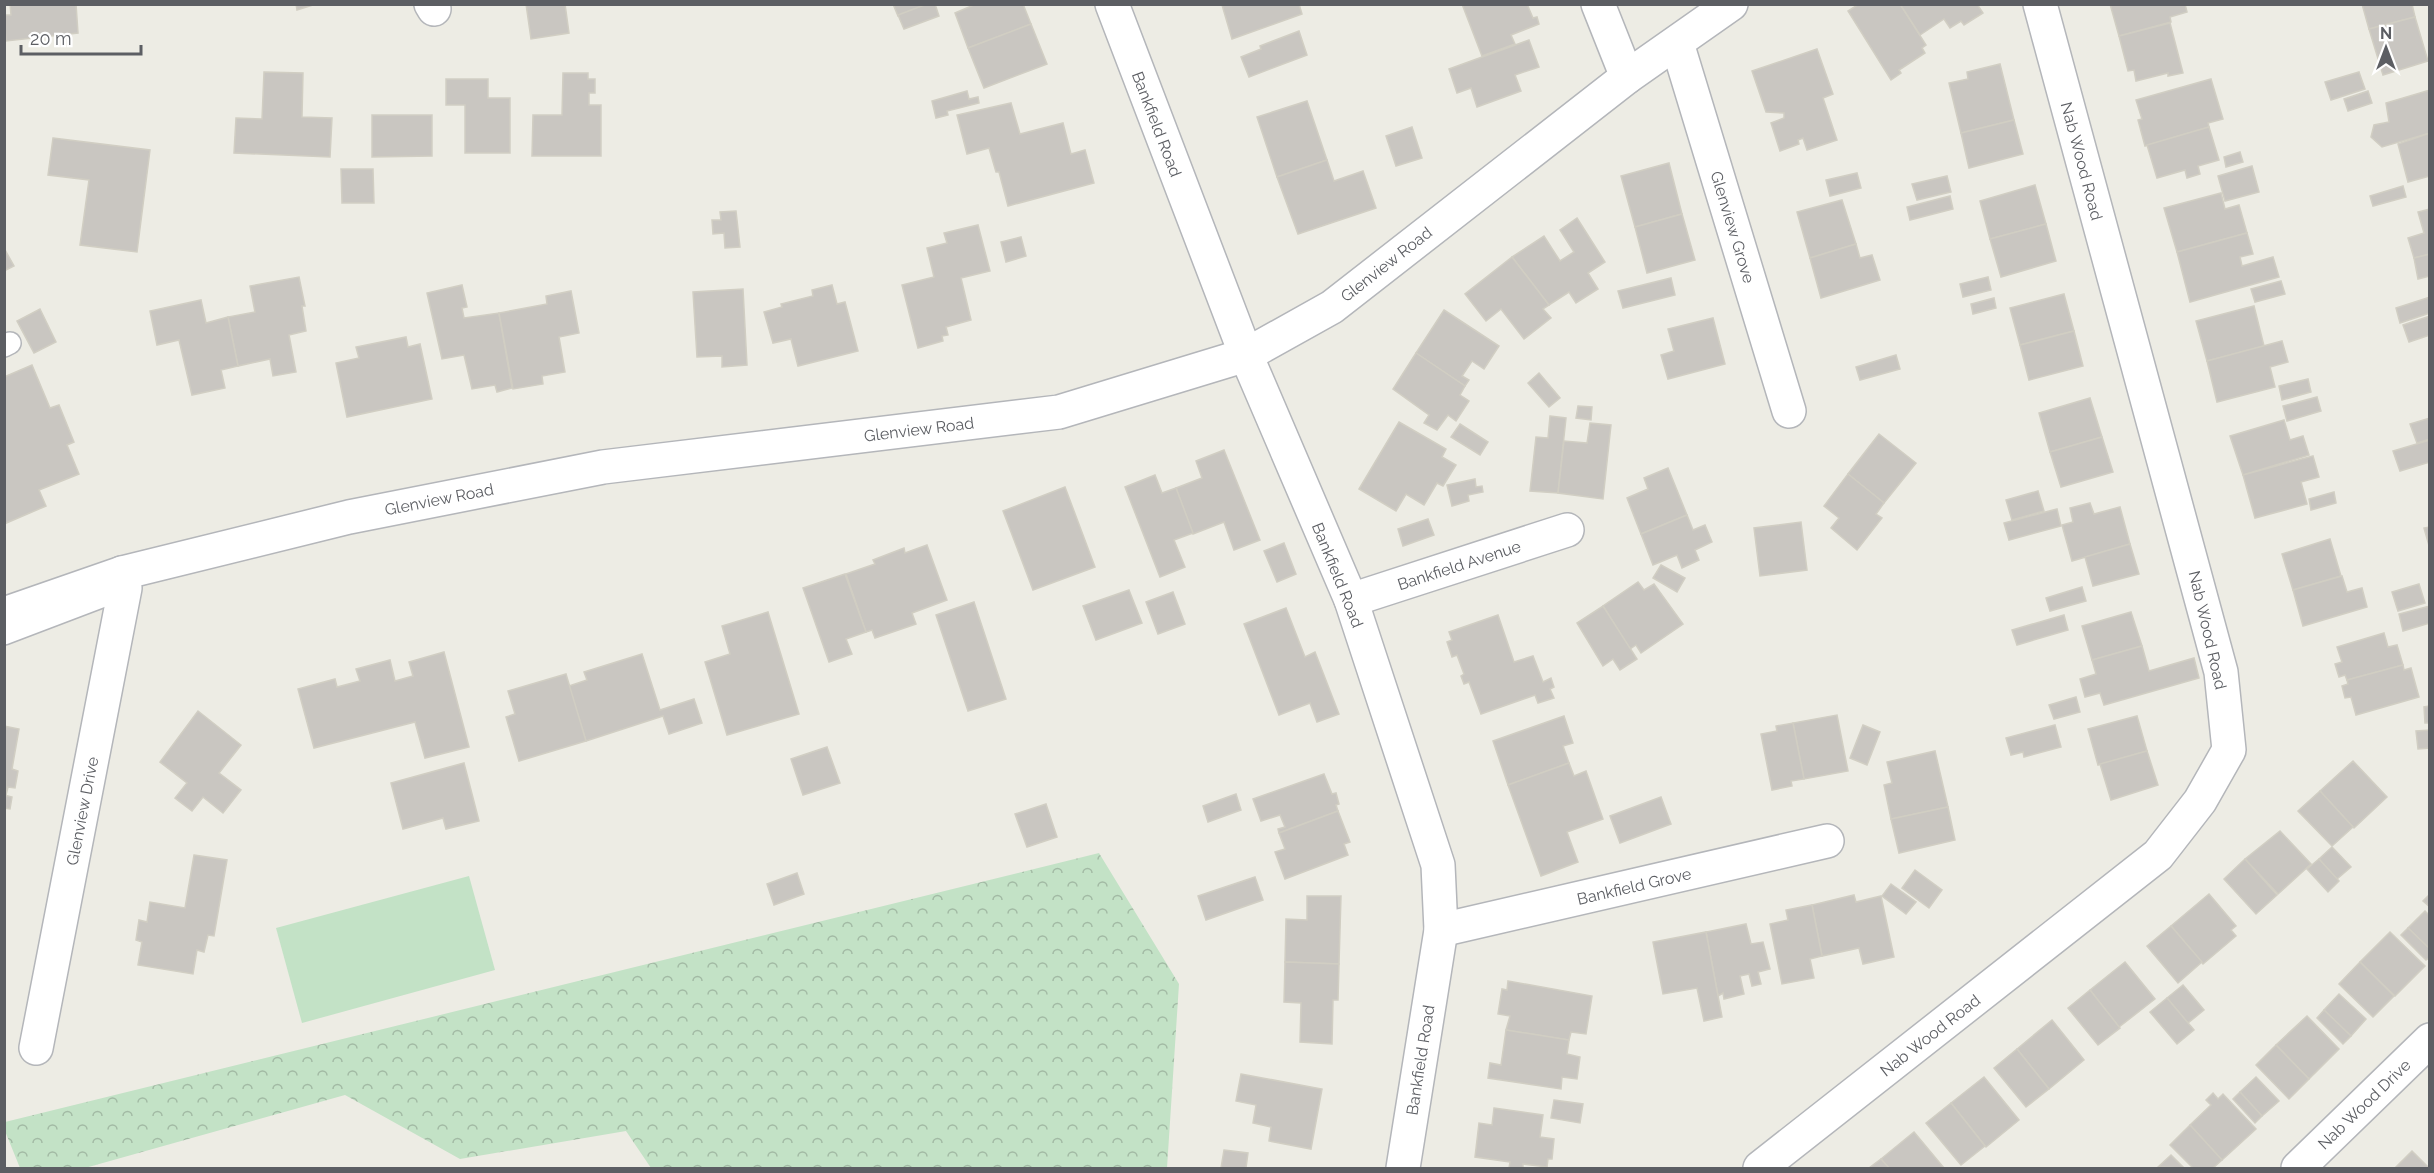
<svg xmlns="http://www.w3.org/2000/svg" width="2434" height="1173" font-family="Raleway,sans-serif">
  <defs>
    <pattern id="forest-crowns" width="20" height="18" patternUnits="userSpaceOnUse" patternTransform="scale(1.5)"><rect width="20" height="18" fill="#c3e2c6"/><path d="M2 6a3 3 0 1 1 6 0M12 15a3 3 0 1 1 6 0" fill="none" stroke="#a2baa4"/></pattern>
  </defs>
  <rect width="100%" height="100%" fill="#edece4"/>
  <polygon fill="url(#forest-crowns)" points="1099,853 1179,984 1167,1168 651,1168 626,1131 460,1159 345,1095 85,1168 20,1168 5,1131 5,1122"/>
  <polygon fill="#c3e2c6" points="469,876 495,970 302,1023 276,928"/>
  <g fill="#c9c6c1" stroke="#d1cec3" stroke-width="1.5">
    <polygon points="10,4 76,4 78,33 6,41 4,15 11,15"/>
    <polygon points="296,4 316,4 297,10"/>
    <polygon points="526,4 565,4 569,33 531,39"/>
    <polygon points="893,4 927,4 898,16"/>
    <polygon points="927,4 935,4 939,16 904,29 898,15"/>
    <polygon points="976,4 1023,4 1031,24 968,48 955,13"/>
    <polygon points="1299,4 1302,14 1232,39 1222,5"/>
    <polygon points="1462,4 1527,4 1533,18 1537,17 1539,24 1511,35 1515,44 1482,56"/>
    <polygon points="1859,4 1900,4 1926,45 1922,48 1925,53 1899,70 1901,73 1891,80 1848,11"/>
    <polygon points="1900,4 1977,4 1983,13 1964,25 1961,21 1950,28 1944,19 1920,35"/>
    <polygon points="2110,4 2185,4 2187,12 2170,17 2171,22 2119,36"/>
    <polygon points="2362,4 2412,4 2415,17 2369,29"/>
    <polygon points="2415,17 2428,61 2383,75 2369,29"/>
    <polygon points="2170,23 2183,73 2168,76 2168,73 2136,81 2134,70 2128,71 2119,36"/>
    <polygon points="1031,24 1047,64 984,88 968,48"/>
    <polygon points="1299,31 1307,55 1249,77 1241,57 1261,49 1260,46"/>
    <polygon points="1529,40 1539,67 1515,75 1521,91 1477,107 1471,88 1457,93 1449,69"/>
    <polygon points="1817,49 1833,94 1823,98 1837,140 1807,150 1803,138 1798,140 1799,144 1780,151 1771,123 1784,118 1784,113 1766,112 1752,71"/>
    <polygon points="2000,64 2014,120 1961,133 1949,83 1968,79 1967,72"/>
    <polygon points="264,72 303,73 302,117 332,118 330,157 234,153 236,118 262,119"/>
    <polygon points="2359,72 2365,89 2331,100 2325,82"/>
    <polygon points="563,73 588,73 588,79 595,79 595,93 589,93 589,105 601,105 601,156 532,156 533,115 562,115"/>
    <polygon points="446,79 488,79 488,98 510,98 510,153 465,153 465,105 446,105"/>
    <polygon points="2211,79 2223,119 2208,123 2209,127 2145,146 2138,120 2142,119 2136,100"/>
    <polygon points="2430,90 2430,133 2382,147 2371,137 2374,125 2389,122 2386,103"/>
    <polygon points="967,91 969,99 978,97 979,103 947,111 948,115 936,118 932,101"/>
    <polygon points="2368,91 2372,103 2348,111 2344,99"/>
    <polygon points="1307,101 1327,160 1277,177 1257,117"/>
    <polygon points="1011,103 1020,134 1063,123 1071,154 1085,150 1094,183 1008,206 999,172 996,172 989,148 967,154 957,115"/>
    <polygon points="372,115 432,115 432,156 372,157"/>
    <polygon points="2014,120 2023,154 1969,168 1961,133"/>
    <polygon points="1412,127 1422,158 1396,166 1386,136"/>
    <polygon points="2209,127 2219,160 2198,166 2200,174 2187,178 2185,170 2157,178 2147,145"/>
    <polygon points="2430,133 2430,176 2408,182 2398,144"/>
    <polygon points="53,138 150,150 137,252 80,245 89,180 48,175"/>
    <polygon points="2240,152 2243,162 2226,167 2224,157"/>
    <polygon points="1327,160 1334,181 1363,171 1376,208 1298,234 1277,177"/>
    <polygon points="1669,163 1682,214 1635,227 1621,176"/>
    <polygon points="2252,166 2259,192 2225,201 2218,176"/>
    <polygon points="341,169 373,169 374,203 342,203"/>
    <polygon points="1857,173 1861,188 1830,196 1826,180"/>
    <polygon points="1947,176 1951,192 1917,200 1912,184"/>
    <polygon points="2035,185 2046,224 1990,239 1980,201"/>
    <polygon points="2403,186 2406,197 2373,206 2370,196"/>
    <polygon points="2221,193 2225,209 2239,205 2247,233 2177,252 2164,208"/>
    <polygon points="1950,196 1953,209 1910,220 1907,207"/>
    <polygon points="1842,200 1856,244 1810,258 1797,212"/>
    <polygon points="2430,209 2430,254 2414,258 2408,238 2424,233 2418,212"/>
    <polygon points="736,211 740,247 725,248 724,233 713,234 712,220 721,220 720,212"/>
    <polygon points="1682,214 1695,260 1647,273 1635,227"/>
    <polygon points="1577,218 1605,262 1588,273 1598,289 1576,303 1569,292 1549,305 1512,257 1544,236 1560,261 1574,252 1560,230"/>
    <polygon points="2046,224 2056,261 2001,277 1990,239"/>
    <polygon points="978,225 990,271 961,278 971,320 946,327 948,335 942,336 943,341 918,348 902,285 934,277 927,248 947,243 944,233"/>
    <polygon points="2247,233 2253,254 2240,257 2242,266 2273,257 2279,277 2190,302 2177,252"/>
    <polygon points="1021,237 1026,256 1006,262 1001,242"/>
    <polygon points="1856,244 1860,258 1872,255 1880,280 1821,298 1810,258"/>
    <polygon points="4,248 14,266 4,271"/>
    <polygon points="2430,254 2430,276 2418,279 2414,258"/>
    <polygon points="1512,257 1549,305 1543,309 1551,318 1524,339 1501,309 1486,321 1465,294"/>
    <polygon points="299,277 305,306 302,306 306,331 289,335 296,372 273,376 270,359 238,366 228,317 255,312 250,286"/>
    <polygon points="1988,277 1991,290 1963,297 1960,284"/>
    <polygon points="1671,278 1675,295 1623,308 1618,291"/>
    <polygon points="2281,281 2285,294 2255,302 2251,289"/>
    <polygon points="462,285 467,307 462,308 464,318 499,313 512,388 497,392 495,385 472,389 464,355 442,359 427,293"/>
    <polygon points="832,285 837,304 845,302 858,351 798,366 791,339 773,343 764,312 782,307 781,304 813,296 812,290"/>
    <polygon points="743,289 747,365 722,367 722,356 697,357 693,292"/>
    <polygon points="571,291 579,333 559,337 565,372 542,376 543,384 513,389 499,313 547,304 546,296"/>
    <polygon points="2064,294 2074,331 2020,345 2010,308"/>
    <polygon points="2430,297 2430,313 2400,323 2396,308"/>
    <polygon points="1994,298 1996,308 1973,314 1971,304"/>
    <polygon points="201,300 206,323 228,317 238,366 221,370 225,388 192,395 179,340 157,345 150,311"/>
    <polygon points="2254,306 2264,346 2207,361 2196,321"/>
    <polygon points="40,309 56,342 34,353 17,321"/>
    <polygon points="1444,310 1499,346 1484,369 1472,361 1462,376 1469,380 1465,386 1416,353"/>
    <polygon points="2430,316 2430,335 2409,342 2403,325"/>
    <polygon points="1713,318 1725,364 1668,379 1661,355 1674,351 1668,329"/>
    <polygon points="2074,331 2083,366 2029,380 2020,345"/>
    <polygon points="406,337 408,347 420,344 432,399 347,417 336,363 359,358 356,347"/>
    <polygon points="2282,341 2288,362 2270,367 2275,387 2217,402 2207,361"/>
    <polygon points="1416,353 1465,386 1460,395 1469,401 1456,421 1448,415 1437,430 1424,423 1429,415 1393,389"/>
    <polygon points="1896,355 1900,369 1860,380 1856,367"/>
    <polygon points="32,365 50,408 59,405 74,442 67,445 79,474 39,490 46,506 4,524 4,377"/>
    <polygon points="1539,373 1560,398 1549,407 1528,383"/>
    <polygon points="2308,379 2311,392 2282,400 2279,386"/>
    <polygon points="2317,397 2321,411 2287,421 2283,406"/>
    <polygon points="2090,398 2102,437 2050,452 2039,413"/>
    <polygon points="1578,406 1592,407 1591,420 1576,418"/>
    <polygon points="1550,416 1566,418 1558,493 1530,491 1536,437 1548,438"/>
    <polygon points="2430,418 2430,439 2417,443 2410,424"/>
    <polygon points="2284,420 2290,440 2303,436 2309,455 2243,475 2230,436"/>
    <polygon points="1399,422 1446,449 1442,457 1456,465 1443,486 1437,483 1424,505 1406,494 1396,511 1359,489"/>
    <polygon points="1590,423 1611,425 1603,499 1558,493 1564,441 1587,443"/>
    <polygon points="1460,424 1488,442 1480,455 1451,437"/>
    <polygon points="1879,434 1916,463 1884,503 1848,474"/>
    <polygon points="2102,437 2113,472 2061,487 2050,452"/>
    <polygon points="2430,440 2430,462 2400,471 2393,451"/>
    <polygon points="1224,450 1260,540 1234,550 1224,522 1193,534 1176,488 1202,478 1196,461"/>
    <polygon points="2313,456 2319,477 2301,482 2307,504 2255,518 2243,475"/>
    <polygon points="1668,468 1687,515 1641,534 1627,498 1648,489 1644,478"/>
    <polygon points="1848,474 1884,503 1876,514 1882,518 1857,550 1831,528 1839,518 1824,506"/>
    <polygon points="1155,475 1162,493 1176,488 1193,533 1174,540 1185,567 1160,577 1125,487"/>
    <polygon points="1475,479 1476,487 1482,486 1483,492 1468,495 1469,501 1452,506 1447,485"/>
    <polygon points="1065,487 1095,567 1033,590 1003,511"/>
    <polygon points="2038,491 2044,511 2012,520 2006,500"/>
    <polygon points="2334,492 2336,503 2311,510 2309,499"/>
    <polygon points="2090,503 2094,514 2120,507 2130,544 2072,561 2062,525 2073,522 2070,508"/>
    <polygon points="2057,509 2061,526 2009,540 2004,523"/>
    <polygon points="1687,515 1693,530 1705,525 1712,542 1695,550 1699,560 1682,568 1677,555 1653,565 1641,534"/>
    <polygon points="1428,519 1434,535 1403,546 1398,529"/>
    <polygon points="1801,522 1807,570 1760,576 1754,528"/>
    <polygon points="2430,527 2430,549 2424,528"/>
    <polygon points="2330,539 2341,576 2293,590 2282,554"/>
    <polygon points="1284,543 1296,574 1277,582 1264,551"/>
    <polygon points="2130,544 2139,574 2093,586 2085,557"/>
    <polygon points="927,545 947,600 912,613 916,624 875,638 872,630 866,632 846,574 875,564 873,560 904,548 905,553"/>
    <polygon points="1661,565 1685,578 1677,592 1653,578"/>
    <polygon points="845,574 866,632 846,639 852,654 829,662 803,588"/>
    <polygon points="2342,576 2347,592 2362,588 2367,607 2303,626 2293,590"/>
    <polygon points="1638,582 1644,590 1654,584 1683,624 1641,653 1636,645 1630,649 1603,606"/>
    <polygon points="2419,584 2425,603 2398,611 2392,592"/>
    <polygon points="2082,587 2086,601 2050,611 2046,598"/>
    <polygon points="1129,590 1142,623 1096,640 1083,606"/>
    <polygon points="1173,592 1185,624 1158,634 1146,602"/>
    <polygon points="974,602 1006,699 968,711 936,615"/>
    <polygon points="1603,606 1637,659 1620,670 1613,659 1603,666 1577,623"/>
    <polygon points="2430,606 2430,623 2403,631 2399,614"/>
    <polygon points="1286,608 1305,657 1315,652 1339,714 1317,722 1310,703 1279,715 1244,624"/>
    <polygon points="768,612 799,714 727,735 705,662 730,654 722,626"/>
    <polygon points="2131,612 2142,646 2092,660 2082,626"/>
    <polygon points="1498,615 1514,662 1533,656 1543,682 1551,678 1554,687 1550,689 1554,698 1538,703 1535,695 1481,714 1469,682 1464,684 1461,676 1464,674 1457,655 1452,657 1447,642 1452,640 1449,632"/>
    <polygon points="2064,615 2068,630 2017,645 2012,630"/>
    <polygon points="2384,633 2388,647 2397,645 2403,665 2347,680 2345,675 2339,677 2335,664 2342,662 2337,647"/>
    <polygon points="2142,646 2149,671 2194,658 2199,678 2104,705 2100,693 2085,697 2080,679 2096,674 2092,660"/>
    <polygon points="444,652 469,747 425,758 415,722 314,748 298,689 335,679 337,687 360,681 356,669 390,660 395,681 413,676 409,662"/>
    <polygon points="642,654 660,710 694,699 702,723 669,734 663,716 586,741 569,686 587,680 584,672"/>
    <polygon points="2403,665 2404,670 2411,668 2419,697 2356,715 2351,697 2345,698 2342,686 2348,684 2347,680"/>
    <polygon points="566,674 586,741 519,761 506,717 515,714 508,691"/>
    <polygon points="2076,697 2080,712 2054,719 2049,705"/>
    <polygon points="2430,706 2430,723 2425,723 2424,707"/>
    <polygon points="198,711 241,745 219,773 241,790 223,813 203,797 192,811 175,798 187,783 160,762"/>
    <polygon points="1837,715 1848,771 1804,779 1793,723"/>
    <polygon points="1564,716 1573,743 1563,746 1569,763 1508,785 1493,741"/>
    <polygon points="2137,716 2147,751 2098,765 2088,729"/>
    <polygon points="1793,723 1804,779 1791,781 1792,786 1772,790 1761,734 1777,731 1776,726"/>
    <polygon points="1863,725 1880,732 1867,765 1850,758"/>
    <polygon points="2055,725 2061,747 2024,757 2023,752 2011,755 2006,738"/>
    <polygon points="4,726 19,729 12,769 18,771 15,788 8,787 6,795"/>
    <polygon points="2430,730 2430,748 2418,749 2416,731"/>
    <polygon points="827,747 840,783 803,795 791,759"/>
    <polygon points="1935,751 1948,807 1891,819 1884,785 1892,783 1887,762"/>
    <polygon points="2147,751 2158,785 2111,800 2100,764"/>
    <polygon points="2353,761 2387,797 2354,828 2320,791"/>
    <polygon points="464,763 479,821 446,829 443,818 403,829 391,783"/>
    <polygon points="1569,763 1574,776 1586,771 1603,819 1567,832 1578,862 1541,876 1508,785"/>
    <polygon points="1324,774 1332,794 1336,793 1339,804 1336,805 1338,811 1279,833 1278,829 1285,827 1280,815 1261,821 1253,799"/>
    <polygon points="2320,791 2353,827 2332,846 2298,811"/>
    <polygon points="1236,794 1241,810 1208,822 1203,806"/>
    <polygon points="4,795 12,797 10,809 4,808"/>
    <polygon points="1661,797 1671,824 1620,843 1610,816"/>
    <polygon points="1046,804 1057,837 1027,847 1015,814"/>
    <polygon points="1948,807 1955,840 1899,853 1891,819"/>
    <polygon points="1338,811 1350,842 1344,844 1348,855 1285,879 1275,852 1285,849 1279,833"/>
    <polygon points="2280,831 2311,864 2278,894 2245,859"/>
    <polygon points="2332,847 2351,867 2337,879 2319,859"/>
    <polygon points="194,855 227,860 214,936 208,935 204,952 197,950 193,974 138,965 142,942 136,940 139,920 147,922 150,902 185,908"/>
    <polygon points="2245,859 2277,895 2256,914 2224,879"/>
    <polygon points="2319,859 2339,881 2328,892 2307,869"/>
    <polygon points="1915,870 1942,890 1929,908 1902,888"/>
    <polygon points="797,873 804,894 774,905 767,884"/>
    <polygon points="1255,877 1263,900 1206,920 1198,896"/>
    <polygon points="1891,884 1916,902 1906,914 1882,896"/>
    <polygon points="2209,894 2236,926 2231,930 2236,936 2203,964 2171,926"/>
    <polygon points="2430,894 2430,907 2423,901"/>
    <polygon points="1854,895 1856,902 1881,896 1894,957 1863,964 1859,948 1822,956 1812,905"/>
    <polygon points="1307,896 1341,896 1339,964 1285,962 1286,919 1307,920"/>
    <polygon points="1812,905 1822,956 1810,959 1814,978 1782,984 1770,924 1788,920 1786,910"/>
    <polygon points="2425,911 2430,916 2430,949 2408,928"/>
    <polygon points="1746,924 1751,944 1763,942 1770,969 1758,972 1761,984 1752,986 1749,974 1740,976 1744,994 1724,999 1723,993 1718,996 1706,932"/>
    <polygon points="2171,926 2202,962 2178,983 2147,946"/>
    <polygon points="2408,928 2430,949 2430,957 2426,960 2401,935"/>
    <polygon points="1706,932 1722,1017 1704,1021 1697,988 1663,994 1653,942"/>
    <polygon points="2390,932 2425,966 2395,996 2360,962"/>
    <polygon points="1285,962 1339,964 1338,1000 1333,1000 1332,1044 1300,1042 1301,1003 1284,1002"/>
    <polygon points="2125,962 2155,999 2119,1027 2090,990"/>
    <polygon points="2360,962 2394,996 2373,1017 2339,984"/>
    <polygon points="1508,981 1592,996 1586,1034 1571,1032 1569,1040 1506,1030 1510,1016 1498,1014 1502,989 1507,990"/>
    <polygon points="2183,985 2204,1010 2188,1023 2167,998"/>
    <polygon points="2090,990 2120,1028 2098,1045 2068,1008"/>
    <polygon points="2339,994 2366,1019 2351,1036 2324,1010"/>
    <polygon points="2167,998 2194,1030 2177,1044 2150,1012"/>
    <polygon points="2324,1010 2351,1036 2343,1044 2317,1018"/>
    <polygon points="2307,1016 2339,1049 2309,1079 2276,1045"/>
    <polygon points="2052,1020 2084,1060 2049,1089 2017,1049"/>
    <polygon points="1506,1030 1569,1040 1567,1054 1580,1057 1577,1079 1562,1077 1561,1089 1488,1078 1490,1063 1501,1065"/>
    <polygon points="2276,1045 2309,1079 2289,1099 2256,1065"/>
    <polygon points="2017,1049 2049,1089 2026,1107 1994,1068"/>
    <polygon points="1241,1074 1322,1089 1311,1149 1269,1141 1271,1127 1253,1123 1256,1105 1236,1101"/>
    <polygon points="1984,1077 2019,1120 1986,1147 1951,1103"/>
    <polygon points="2256,1077 2279,1101 2262,1116 2240,1092"/>
    <polygon points="2240,1092 2262,1116 2255,1123 2233,1099"/>
    <polygon points="2213,1093 2218,1099 2223,1094 2256,1129 2222,1160 2190,1125 2211,1105 2206,1100"/>
    <polygon points="1554,1100 1583,1104 1580,1123 1551,1118"/>
    <polygon points="1951,1103 1985,1146 1961,1165 1926,1123"/>
    <polygon points="1494,1108 1543,1115 1540,1137 1554,1139 1552,1159 1548,1159 1547,1167 1523,1164 1523,1168 1509,1168 1510,1162 1475,1157 1479,1123 1492,1125"/>
    <polygon points="2190,1125 2222,1160 2213,1168 2193,1168 2170,1145"/>
    <polygon points="1914,1132 1944,1168 1889,1168 1881,1159"/>
    <polygon points="1224,1150 1248,1153 1246,1168 1249,1168 1221,1168"/>
    <polygon points="2412,1151 2429,1168 2395,1168"/>
    <polygon points="2171,1155 2184,1168 2158,1167"/>
    <polygon points="1881,1159 1889,1168 1869,1168"/>
  </g>
  <g fill="none" stroke-linecap="round" stroke-linejoin="round">
    <g stroke="#b4b6ba" stroke-width="24">
      <g id="service">
        <polyline points="4,346 10,343"/>
        <polyline points="4,634 104,596"/>
      </g>
    </g>
    <g stroke="#b4b6ba" stroke-width="36">
      <g id="minor">
        <polyline points="431,4 434,9"/>
        <polyline points="1112,4 1246,355 1351,600 1438,865 1441,930 1403,1168"/>
        <polyline points="1598,4 1627,77"/>
        <polyline points="1677,43 1789,411"/>
        <polyline points="1351,600 1567,530"/>
        <polyline points="4,614 122,573 349,517 603,467 1059,412 1246,355 1332,307 1627,77 1731,4"/>
        <polyline points="1441,930 1827,841"/>
        <polyline points="36,1048 125,588 122,573"/>
        <polyline points="1760,1168 2158,855 2200,801 2229,750 2221,672 2040,4"/>
        <polyline points="2298,1168 2430,1040"/>
      </g>
    </g>
    <use href="#service" stroke="#fff" stroke-width="21"/>
    <use href="#minor" stroke="#fff" stroke-width="33"/>
  </g>
  <g text-anchor="middle" stroke-width="4.5" stroke-linejoin="round" paint-order="stroke">
    <g font-size="16" fill="#5c5e63" stroke="#fff">
      <text transform="translate(1157 124) rotate(69)" y="6">Bankfield Road</text>
      <text transform="translate(2082 161) rotate(75)" y="6">Nab Wood Road</text>
      <text transform="translate(1733 227) rotate(73)" y="6">Glenview Grove</text>
      <text transform="translate(1386 264) rotate(-38)" y="6">Glenview Road</text>
      <text transform="translate(919 429) rotate(-7)" y="6">Glenview Road</text>
      <text transform="translate(439 499) rotate(-11)" y="6">Glenview Road</text>
      <text transform="translate(1459 565) rotate(-18)" y="6">Bankfield Avenue</text>
      <text transform="translate(1338 575) rotate(68)" y="6">Bankfield Road</text>
      <text transform="translate(2208 630) rotate(77)" y="6">Nab Wood Road</text>
      <text transform="translate(82 811) rotate(-79)" y="6">Glenview Drive</text>
      <text transform="translate(1634 886) rotate(-13)" y="6">Bankfield Grove</text>
      <text transform="translate(1930 1035) rotate(-38)" y="6">Nab Wood Road</text>
      <text transform="translate(1420 1060) rotate(-81)" y="6">Bankfield Road</text>
      <text transform="translate(2364 1104) rotate(-44)" y="6">Nab Wood Drive</text>
    </g>
  </g>
  <rect width="2434" height="1173" fill="none" stroke="#5c5e63" stroke-width="12"/>
  <g transform="translate(2386 48)" stroke="#ffffff" stroke-width="4.5" paint-order="stroke">
  <path d="M0-4.5L10 22L0 15L-10 22Z" fill="#5c5e63"/>
  <text y="-9" font-size="16" font-weight="bold" text-anchor="middle" fill="#5c5e63">N</text>
  </g>
  <path d="M21 45v9h120v-9" fill="none" stroke="#5c5e63" stroke-width="3"/>
  <text x="30" y="45" font-size="18" fill="#5c5e63" stroke="#ffffff" stroke-width="4.5" paint-order="stroke">20 m</text>
</svg>
